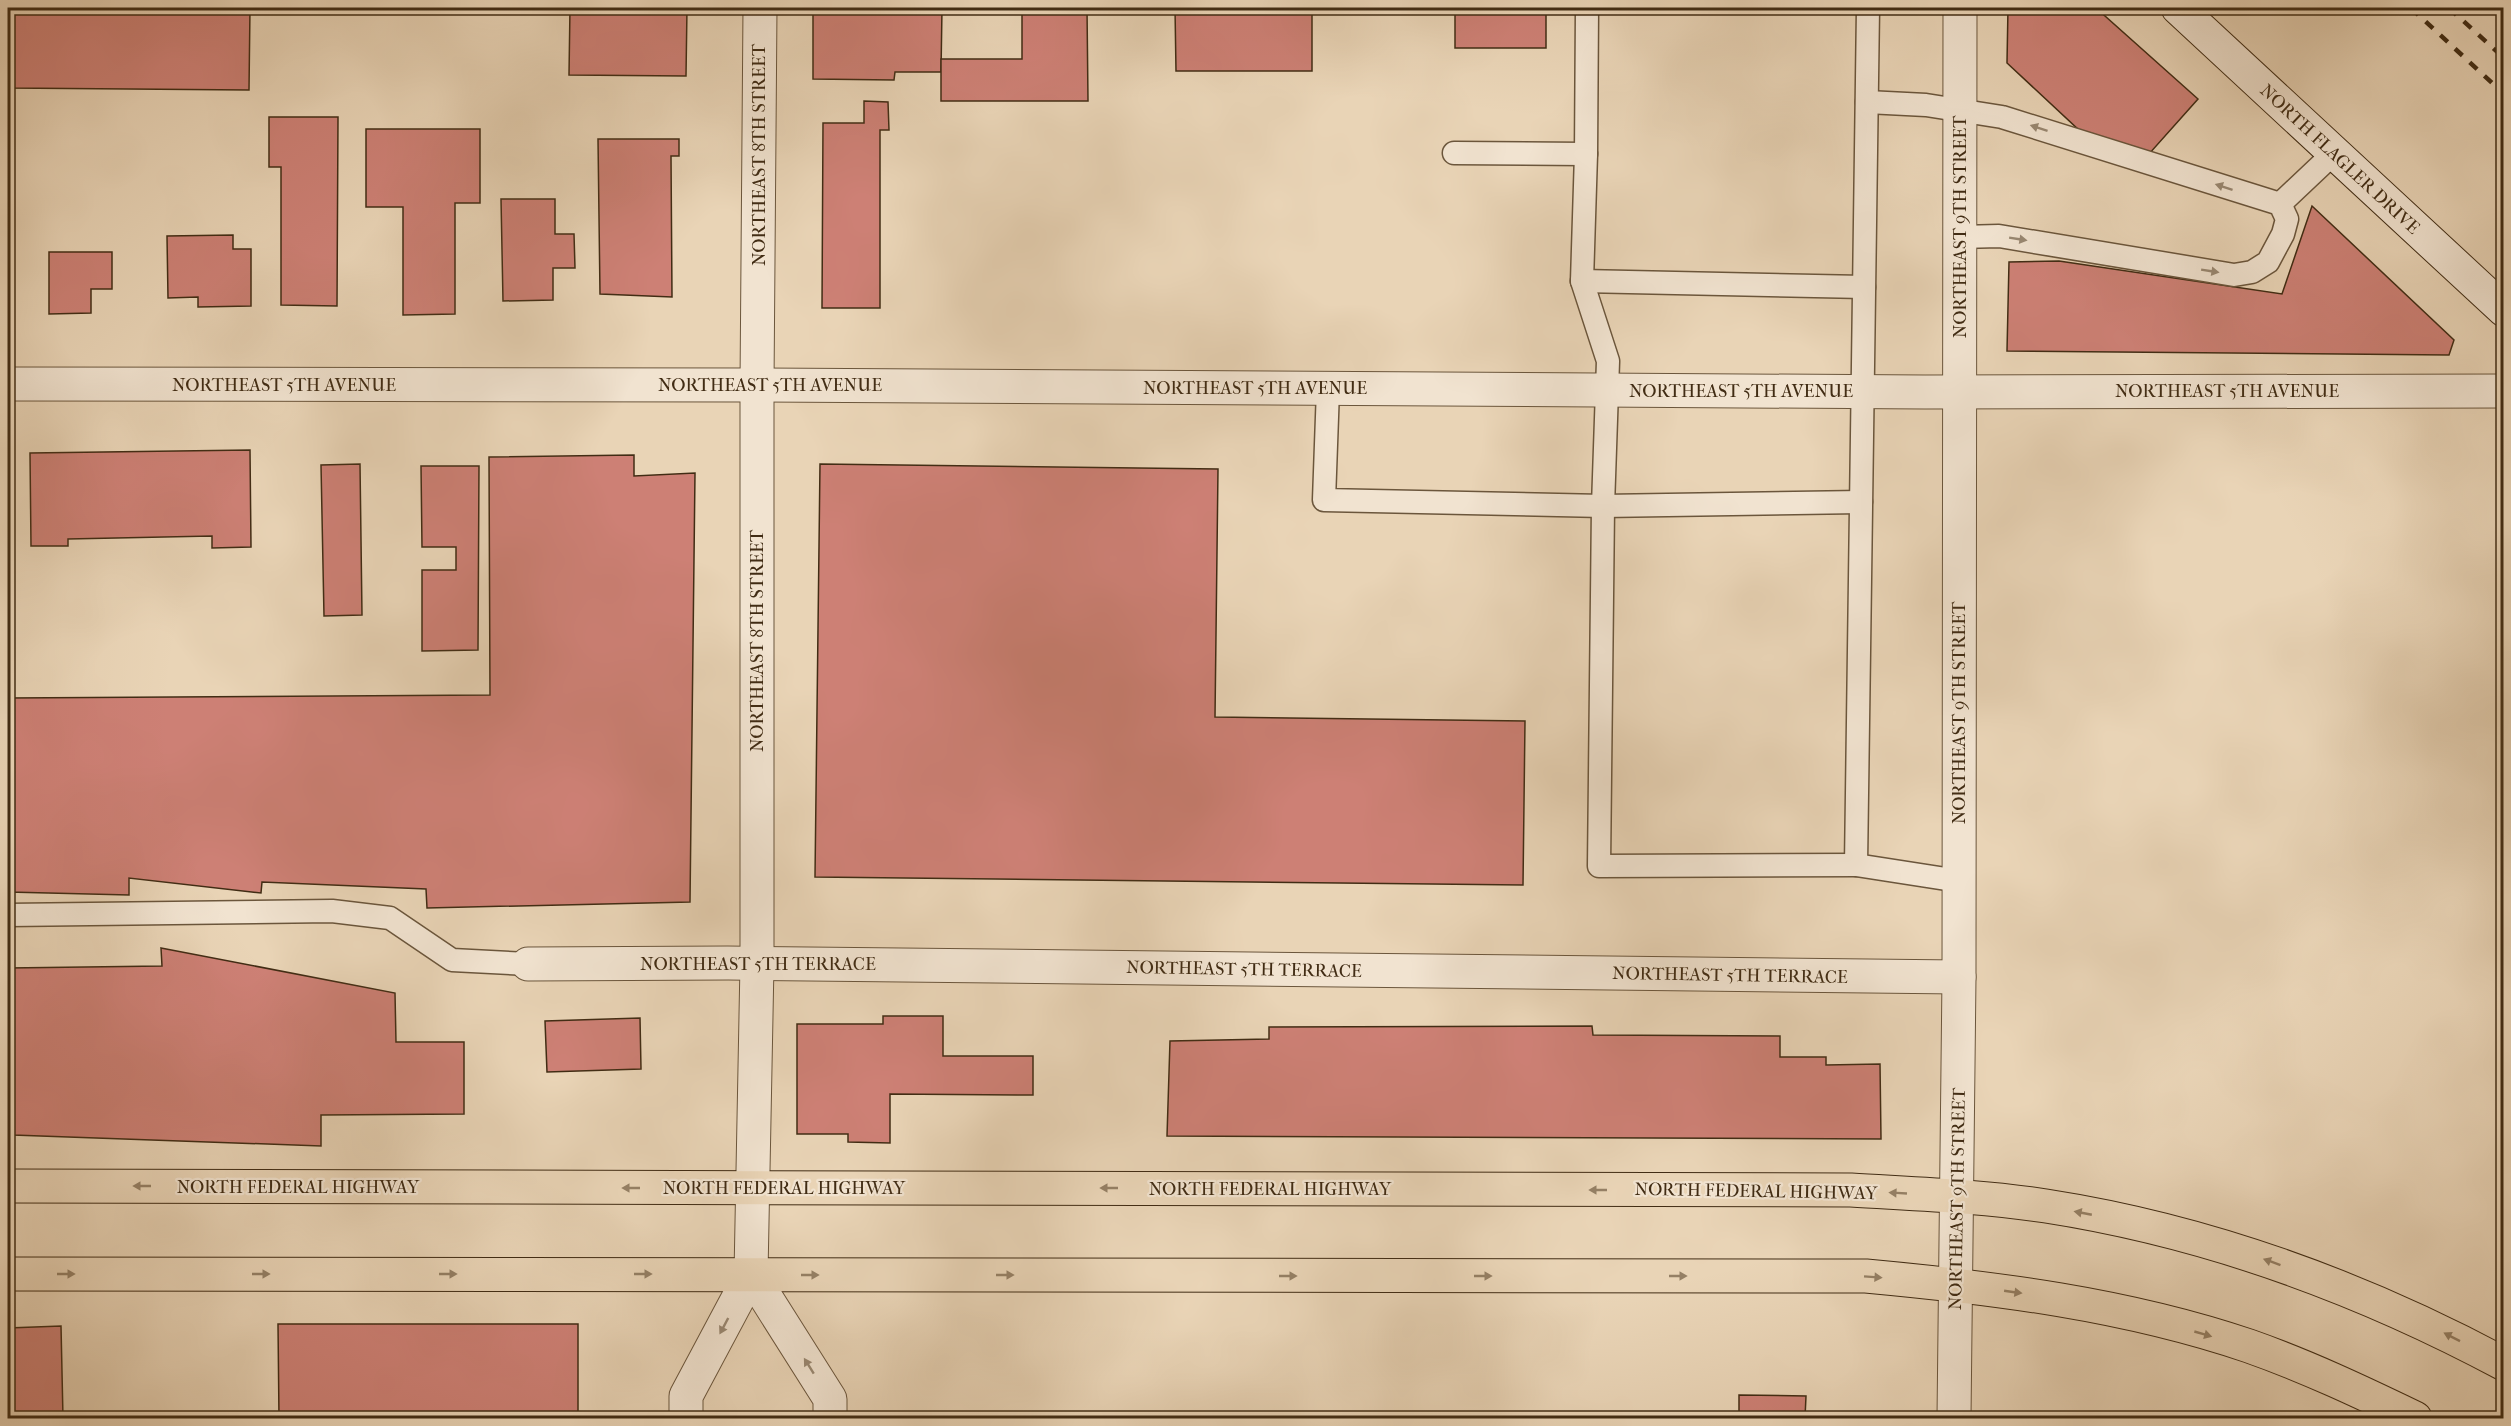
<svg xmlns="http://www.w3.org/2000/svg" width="2511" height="1426" font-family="'IM FELL French Canon',serif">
  <rect width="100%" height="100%" fill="#e9d4b6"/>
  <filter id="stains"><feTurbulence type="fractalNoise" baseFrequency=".00333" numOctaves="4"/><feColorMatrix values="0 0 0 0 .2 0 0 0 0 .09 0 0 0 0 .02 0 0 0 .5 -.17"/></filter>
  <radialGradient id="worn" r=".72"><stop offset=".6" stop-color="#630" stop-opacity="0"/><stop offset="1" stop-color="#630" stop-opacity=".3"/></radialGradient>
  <g fill="#cd8075" stroke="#412c14" stroke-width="1.5">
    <polygon points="8,8 250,8 249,90 8,88"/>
    <polygon points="570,8 687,8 686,76 569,75"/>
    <polygon points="813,8 942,8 941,72 895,72 894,80 813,79"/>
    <polygon points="1022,8 1087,8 1088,101 941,101 941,59 1022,59"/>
    <polygon points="1175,8 1312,8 1312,71 1176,71"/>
    <rect x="1455" y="8" width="91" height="40"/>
    <polygon points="2008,8 2096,8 2198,99 2149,154 2079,130 2007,63"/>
    <polygon points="864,101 888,102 889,130 880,130 880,308 822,308 823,123 864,123"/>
    <polygon points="269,117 338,117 337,306 281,305 281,167 269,167"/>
    <polygon points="366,129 480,129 480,203 455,203 455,314 403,315 403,207 366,207"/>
    <polygon points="598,139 679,139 679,156 671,156 672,297 600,294"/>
    <polygon points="501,199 555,199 555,234 574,234 575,268 553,268 553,300 503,301"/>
    <polygon points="2312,206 2454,340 2449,355 2007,351 2009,262 2059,261 2282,294"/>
    <polygon points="233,235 233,249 251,249 251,306 198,307 198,297 168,298 167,236"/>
    <polygon points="49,252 112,252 112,289 91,289 91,313 49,314"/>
    <polygon points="250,450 251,547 212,548 212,536 68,539 68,546 31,546 30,453"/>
    <polygon points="634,455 634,476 695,473 690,902 427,908 426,889 262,882 261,893 129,878 129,895 8,892 8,698 490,695 489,457"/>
    <polygon points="360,464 362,615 324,616 321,465"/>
    <polygon points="820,464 1218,469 1215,717 1525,721 1523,885 815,877"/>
    <polygon points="421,466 479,466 478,650 422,651 422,570 456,570 456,547 422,547"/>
    <polygon points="161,948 395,993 396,1042 464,1042 464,1114 321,1115 321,1146 13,1135 13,1119 8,1119 8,968 162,966"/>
    <polygon points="883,1016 943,1016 943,1056 1033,1056 1033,1095 890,1094 890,1143 848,1142 848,1134 797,1134 797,1024 883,1024"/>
    <polygon points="640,1018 641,1069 547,1072 545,1021"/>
    <polygon points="1592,1026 1593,1035 1780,1036 1780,1057 1826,1057 1826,1065 1880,1064 1881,1139 1167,1136 1170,1041 1269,1039 1269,1027"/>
    <polygon points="278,1324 578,1324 578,1418 279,1418"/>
    <polygon points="61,1326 63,1418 8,1418 8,1328"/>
    <polygon points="1739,1395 1806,1396 1805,1418 1739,1418"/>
  </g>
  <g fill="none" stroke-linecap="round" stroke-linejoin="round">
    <g stroke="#6b563c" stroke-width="25">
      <g id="lane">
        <polyline points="1587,8 1586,154 1582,281 1608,361 1603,506 1599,866 1856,865"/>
        <polyline points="1868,8 1856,865 1959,881"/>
        <polyline points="1867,102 1926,105 2002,117 2280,204 2287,219 2283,234 2268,262 2252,272 2234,275 1999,236 1960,237"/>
        <polyline points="1454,153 1586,154"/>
        <polyline points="2280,204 2334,153"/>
        <polyline points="1582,281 1864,287"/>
        <polyline points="1328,389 1324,500 1603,506 1861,502"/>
        <polyline points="8,915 332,911 390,918 452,960 528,964"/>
      </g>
    </g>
    <g stroke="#6b563c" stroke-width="35">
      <g id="street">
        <polyline points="8,384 757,385 1925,392 2504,391"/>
        <polyline points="528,964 728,963 1959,977"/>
        <polyline points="751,1274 830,1399 830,1418"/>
        <polyline points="686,1418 686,1396 751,1274 757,964 757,385 760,8"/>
        <polyline points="1954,1418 1959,977 1960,8"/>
      </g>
    </g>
    <g stroke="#412c14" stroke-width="35">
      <polyline id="secondary" points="2178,8 2504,310"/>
    </g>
    <g stroke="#412c14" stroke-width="35">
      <g id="primary">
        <path d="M8,1186L1851,1190C1916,1194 1981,1196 2046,1206C2207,1231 2360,1287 2504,1364"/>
        <path d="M8,1274L1866,1276C1995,1288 2125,1304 2249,1346C2306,1366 2361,1392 2415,1418"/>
      </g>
    </g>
    <use href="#lane" stroke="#f1e3d0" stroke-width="22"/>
    <use href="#street" stroke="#f1e3d0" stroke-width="33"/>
    <use href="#secondary" stroke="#f1e3d0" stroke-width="33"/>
    <use href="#primary" stroke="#e9d4b6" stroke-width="33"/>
    <g stroke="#412c14" stroke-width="4.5" stroke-dasharray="10 10" stroke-linecap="butt">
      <polyline points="2411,8 2504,94"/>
      <polyline points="2449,8 2504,58"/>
    </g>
  </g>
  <defs><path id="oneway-solid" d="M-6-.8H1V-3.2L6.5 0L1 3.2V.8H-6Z" transform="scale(1.5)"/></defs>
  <g fill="#998872">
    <use href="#oneway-solid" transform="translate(2039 128) rotate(-162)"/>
    <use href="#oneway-solid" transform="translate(2224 187) rotate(-162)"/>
    <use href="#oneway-solid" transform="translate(2018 239) rotate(9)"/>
    <use href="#oneway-solid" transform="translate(2210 271) rotate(9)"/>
    <use href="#oneway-solid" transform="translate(724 1326) rotate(118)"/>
    <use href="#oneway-solid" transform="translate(809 1366) rotate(-122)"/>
  </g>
  <g fill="#958065">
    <use href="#oneway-solid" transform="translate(142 1186) rotate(-180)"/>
    <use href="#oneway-solid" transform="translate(631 1188) rotate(-180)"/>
    <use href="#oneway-solid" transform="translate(1109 1188) rotate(-180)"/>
    <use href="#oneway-solid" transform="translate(1598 1190) rotate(-180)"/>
    <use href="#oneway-solid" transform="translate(1898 1193) rotate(-177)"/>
    <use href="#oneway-solid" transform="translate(2083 1213) rotate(-169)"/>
    <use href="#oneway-solid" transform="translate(2272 1262) rotate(-160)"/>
    <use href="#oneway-solid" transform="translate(66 1274)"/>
    <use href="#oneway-solid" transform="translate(261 1274)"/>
    <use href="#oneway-solid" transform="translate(448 1274)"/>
    <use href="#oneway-solid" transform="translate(643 1274)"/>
    <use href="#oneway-solid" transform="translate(810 1275)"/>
    <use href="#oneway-solid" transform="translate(1005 1275)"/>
    <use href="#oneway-solid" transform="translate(1288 1276)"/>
    <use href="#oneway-solid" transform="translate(1483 1276)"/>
    <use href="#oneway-solid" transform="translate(1678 1276)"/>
    <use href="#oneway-solid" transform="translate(1873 1277) rotate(4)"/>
    <use href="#oneway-solid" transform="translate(2013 1292) rotate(8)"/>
    <use href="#oneway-solid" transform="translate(2203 1334) rotate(16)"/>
    <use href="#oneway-solid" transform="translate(2452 1337) rotate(-153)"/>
  </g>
  <g text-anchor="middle" stroke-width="4.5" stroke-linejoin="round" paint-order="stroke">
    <g font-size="18" fill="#412c14" stroke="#f1e3d0">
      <text transform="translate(759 155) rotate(-90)" y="6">NORTHEAST 8TH STREET</text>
      <text transform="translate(2340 159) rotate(43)" y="6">NORTH FLAGLER DRIVE</text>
      <text transform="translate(1960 227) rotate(-90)" y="6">NORTHEAST 9TH STREET</text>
      <text x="284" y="391">NORTHEAST 5TH AVENUE</text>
      <text x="770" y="391">NORTHEAST 5TH AVENUE</text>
      <text x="1255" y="394">NORTHEAST 5TH AVENUE</text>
      <text x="1741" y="397">NORTHEAST 5TH AVENUE</text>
      <text x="2227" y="397">NORTHEAST 5TH AVENUE</text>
      <text transform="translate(757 641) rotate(-90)" y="6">NORTHEAST 8TH STREET</text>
      <text transform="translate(1959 713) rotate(-90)" y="6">NORTHEAST 9TH STREET</text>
      <text x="758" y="970">NORTHEAST 5TH TERRACE</text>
      <text transform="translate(1244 969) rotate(1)" y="6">NORTHEAST 5TH TERRACE</text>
      <text transform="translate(1730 975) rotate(1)" y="6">NORTHEAST 5TH TERRACE</text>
      <text x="298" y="1193">NORTH FEDERAL HIGHWAY</text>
      <text x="784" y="1194">NORTH FEDERAL HIGHWAY</text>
      <text x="1270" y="1195">NORTH FEDERAL HIGHWAY</text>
      <text transform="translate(1756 1191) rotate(1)" y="6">NORTH FEDERAL HIGHWAY</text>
      <text transform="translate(1957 1199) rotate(-89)" y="6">NORTHEAST 9TH STREET</text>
    </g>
  </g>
  <rect width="2511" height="1426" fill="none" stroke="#e9d4b6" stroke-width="30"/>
  <rect x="9" y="9" width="2493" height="1408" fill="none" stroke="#412c14" stroke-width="3"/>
  <rect x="15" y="15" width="2481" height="1396" fill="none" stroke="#412c14" stroke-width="1.5"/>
  <rect width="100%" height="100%" filter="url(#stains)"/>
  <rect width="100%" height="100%" fill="url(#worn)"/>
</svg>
